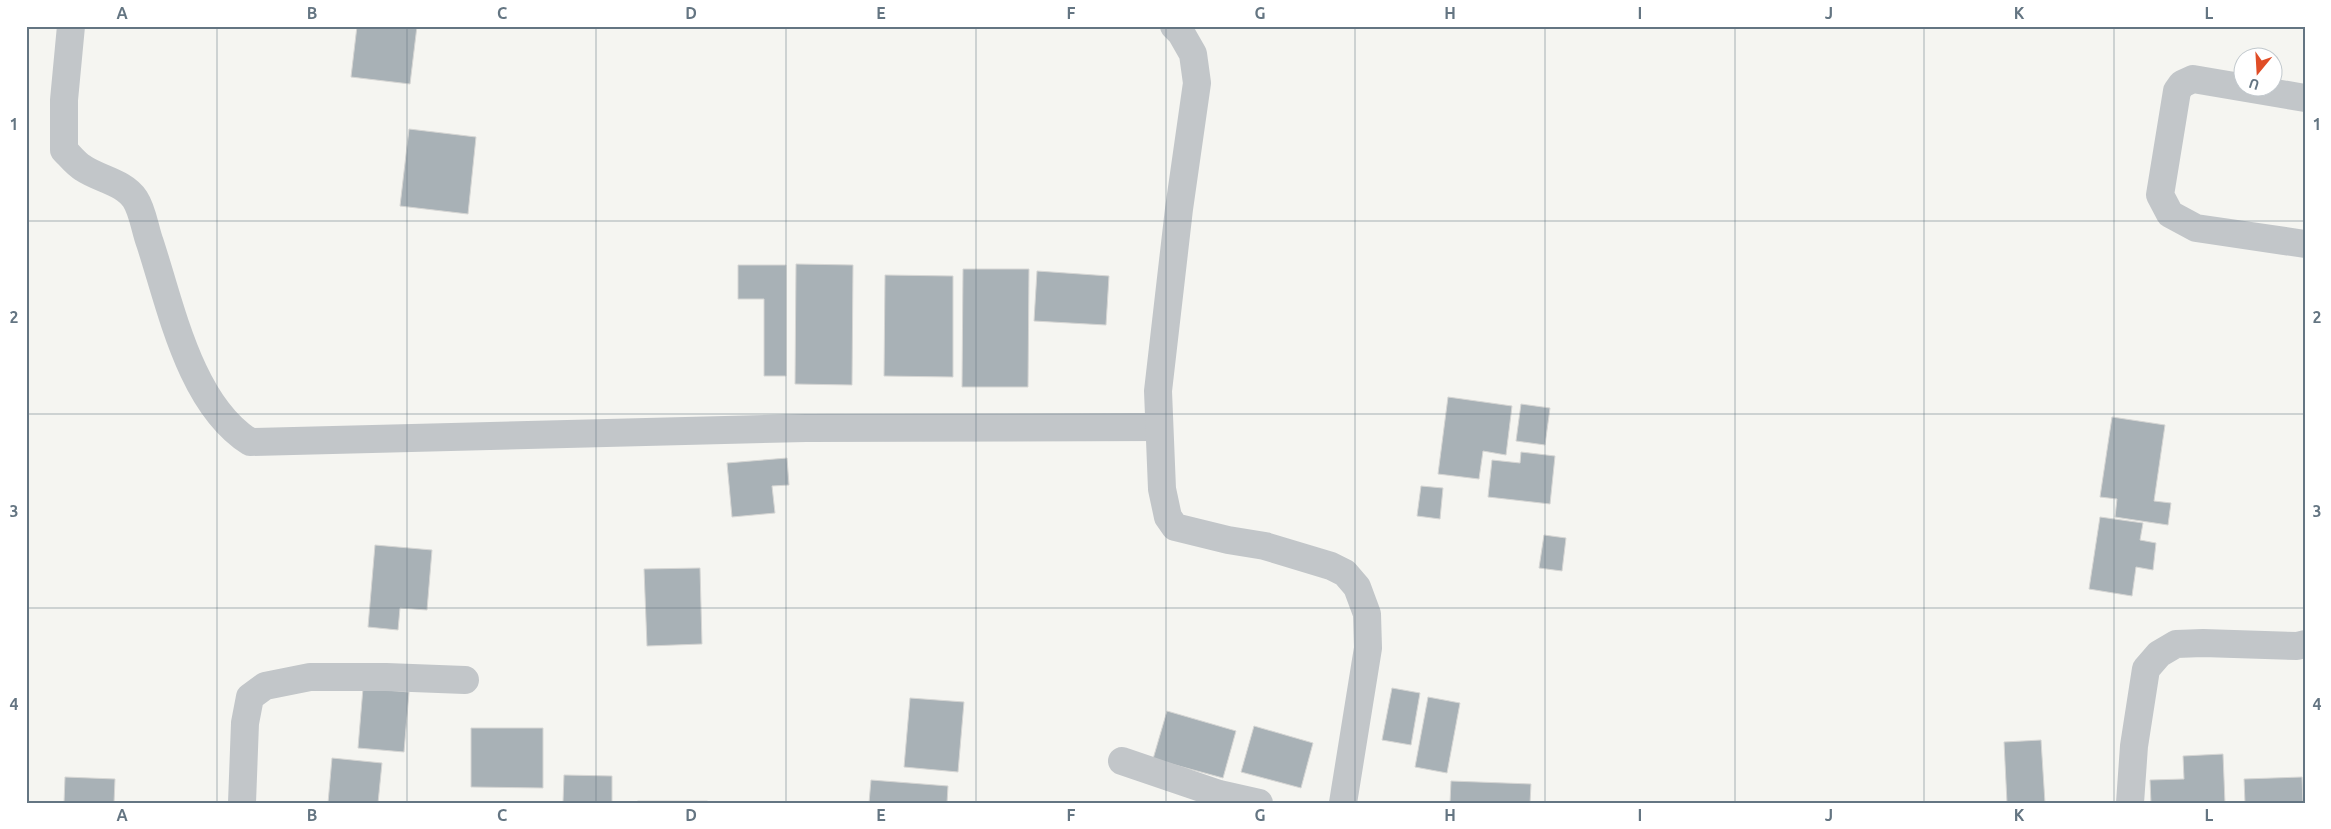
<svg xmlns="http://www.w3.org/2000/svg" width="2331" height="829" font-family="Ubuntu,sans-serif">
  <rect width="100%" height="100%" fill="#f5f5f1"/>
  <g fill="#a8b1b6" stroke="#d6d6d4">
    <polygon points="357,26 417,26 410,84 351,77"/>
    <polygon points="409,129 476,137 468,214 400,206"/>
    <polygon points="796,264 853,265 852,385 795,384"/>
    <polygon points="738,265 786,265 786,376 764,376 764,299 738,299"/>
    <polygon points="963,269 1029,269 1028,387 962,387"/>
    <polygon points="1037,271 1109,276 1106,325 1034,321"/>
    <polygon points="885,275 953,276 953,377 884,376"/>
    <polygon points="1448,397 1512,406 1506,455 1483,451 1479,479 1438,474"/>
    <polygon points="1521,404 1550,408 1545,445 1516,441"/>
    <polygon points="2112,417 2165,425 2154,501 2171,503 2168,525 2115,517 2117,499 2100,497"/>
    <polygon points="1521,452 1555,456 1550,504 1488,497 1492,460 1520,463"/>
    <polygon points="787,458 789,485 772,486 775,513 732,517 727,463"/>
    <polygon points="1421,486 1443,488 1440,519 1417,516"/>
    <polygon points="2100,517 2143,523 2140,540 2156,543 2153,570 2136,567 2132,596 2089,589"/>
    <polygon points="1544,535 1566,538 1562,571 1539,568"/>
    <polygon points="375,545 432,550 427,610 400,608 398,630 368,627"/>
    <polygon points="700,568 702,644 647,646 644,569"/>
    <polygon points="363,688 409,692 404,752 358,748"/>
    <polygon points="1392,688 1420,693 1411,745 1382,740"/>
    <polygon points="1428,697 1460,703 1447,773 1415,767"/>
    <polygon points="910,698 964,702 958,772 904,767"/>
    <polygon points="1167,711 1236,731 1223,778 1153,759"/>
    <polygon points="1254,726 1313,743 1301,788 1241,772"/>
    <polygon points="471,728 543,728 543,788 471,787"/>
    <polygon points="2041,740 2045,803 2007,803 2004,742"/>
    <polygon points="2223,754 2225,803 2151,803 2150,780 2184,779 2183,756"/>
    <polygon points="332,758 382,763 378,803 328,803"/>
    <polygon points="564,775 612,776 612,802 563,802"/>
    <polygon points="65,777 115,779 114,803 64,803"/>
    <polygon points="2302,777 2303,803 2245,803 2244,779"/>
    <polygon points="871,780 948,786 947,803 869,803"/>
    <polygon points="1451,781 1531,784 1530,803 1450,803"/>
    <rect x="638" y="801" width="69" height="2"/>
  </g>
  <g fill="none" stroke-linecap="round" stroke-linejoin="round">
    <g stroke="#c2c6c9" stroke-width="28">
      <path d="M71,26L64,100V150C70,156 76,164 83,168C99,179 124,182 135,199C143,211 145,230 150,243C171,307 190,404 250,442L806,428L1159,427"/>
      <polyline points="1174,26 1181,33 1193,54 1197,83 1179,209 1158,391 1162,489 1168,517 1175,527 1228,540 1265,546 1331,566 1345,573 1357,587 1367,614 1368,648 1343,803"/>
      <polyline points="2305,98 2193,79 2182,84 2177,91 2160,195 2170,214 2196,228 2305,244"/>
      <polyline points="1122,761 1219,794 1259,803"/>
      <polyline points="242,803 245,723 250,697 265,686 310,677 386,677 465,680"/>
      <polyline points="2130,803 2134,746 2146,669 2159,654 2176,644 2203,643 2297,646 2305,644"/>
    </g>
  </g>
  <path fill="none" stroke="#647582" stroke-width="1" stroke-opacity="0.55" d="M217,26V803M407,26V803M596,26V803M786,26V803M976,26V803M1166,26V803M1355,26V803M1545,26V803M1735,26V803M1924,26V803M2114,26V803M26,221H2305M26,414H2305M26,608H2305"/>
  <rect width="2331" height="829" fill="none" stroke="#ffffff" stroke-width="55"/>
  <g transform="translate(2258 72) rotate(198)"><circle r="24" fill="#ffffff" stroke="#c1c8cd"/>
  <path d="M0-4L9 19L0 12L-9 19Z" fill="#e04d26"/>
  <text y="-8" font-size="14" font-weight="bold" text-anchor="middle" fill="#647582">U</text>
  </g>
  <rect x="28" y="28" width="2276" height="774" fill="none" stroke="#647582" stroke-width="2"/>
  <g font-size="16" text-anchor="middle" font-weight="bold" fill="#647582">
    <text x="122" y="19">A</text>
    <text x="312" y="19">B</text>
    <text x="502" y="19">C</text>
    <text x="691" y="19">D</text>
    <text x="881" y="19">E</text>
    <text x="1071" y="19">F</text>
    <text x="1260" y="19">G</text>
    <text x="1450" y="19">H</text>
    <text x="1640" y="19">I</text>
    <text x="1829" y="19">J</text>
    <text x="2019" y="19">K</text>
    <text x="2209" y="19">L</text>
    <text x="14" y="130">1</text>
    <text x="2317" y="130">1</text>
    <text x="14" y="323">2</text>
    <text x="2317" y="323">2</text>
    <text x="14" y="517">3</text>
    <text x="2317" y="517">3</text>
    <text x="14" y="710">4</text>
    <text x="2317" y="710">4</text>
    <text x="122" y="821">A</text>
    <text x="312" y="821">B</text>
    <text x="502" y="821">C</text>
    <text x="691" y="821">D</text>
    <text x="881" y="821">E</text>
    <text x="1071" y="821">F</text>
    <text x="1260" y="821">G</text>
    <text x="1450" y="821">H</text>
    <text x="1640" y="821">I</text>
    <text x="1829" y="821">J</text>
    <text x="2019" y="821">K</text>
    <text x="2209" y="821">L</text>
  </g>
</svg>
